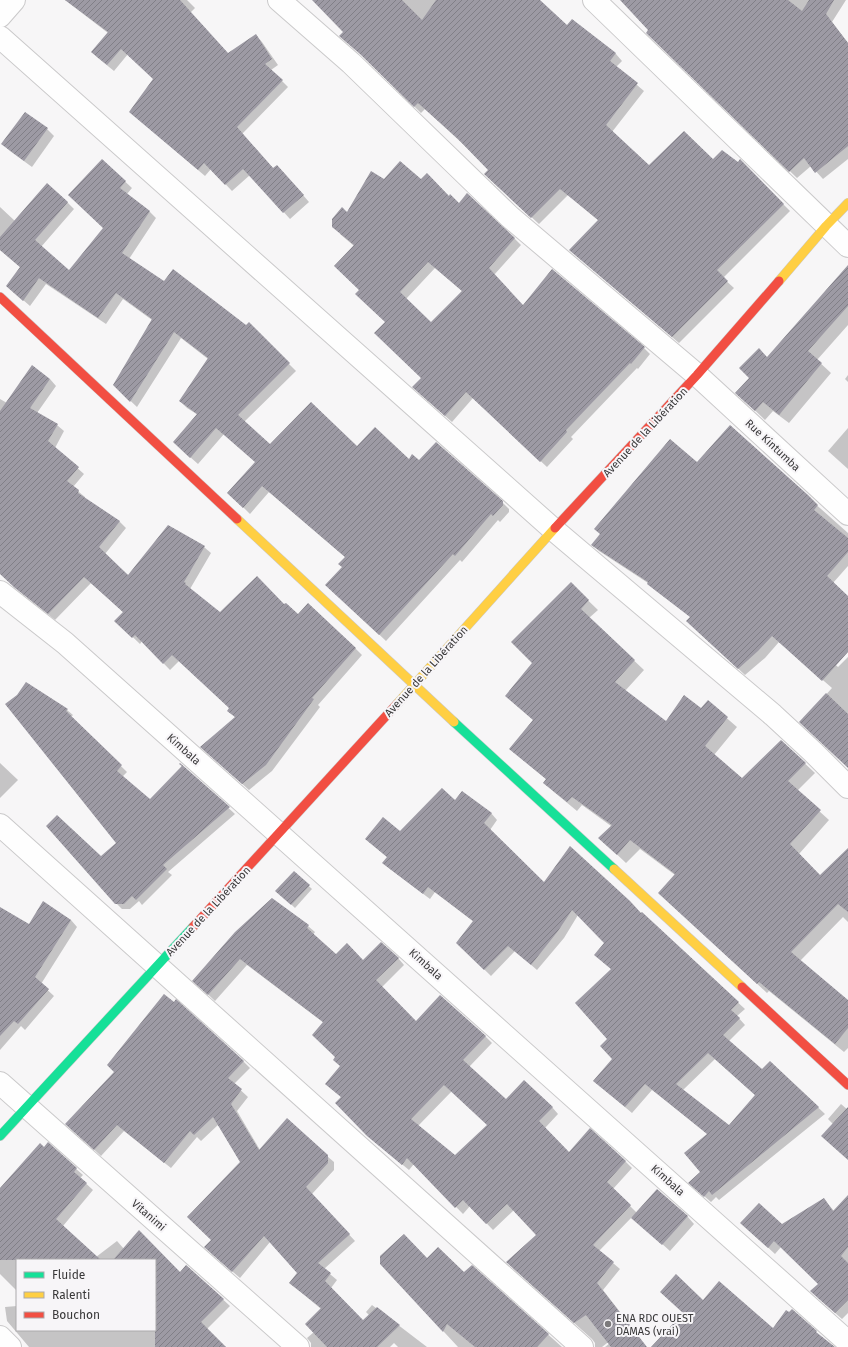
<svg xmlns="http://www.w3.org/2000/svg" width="848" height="1347" font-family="'Fira Sans',sans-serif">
  <defs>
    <pattern id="building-hatch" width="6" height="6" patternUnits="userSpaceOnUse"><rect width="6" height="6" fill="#9d9aa4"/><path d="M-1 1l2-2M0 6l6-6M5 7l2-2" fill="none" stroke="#817f87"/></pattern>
  </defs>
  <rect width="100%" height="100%" fill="#f7f6f7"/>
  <g fill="#0003" fill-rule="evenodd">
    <polygon points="65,0 187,0 195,8 190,13 228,54 256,35 262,42 278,65 271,70 288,87 242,134 274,169 283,172 309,202 290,219 250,175 232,191 211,169 205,176 130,112 154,79 128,54 114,71 98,58 92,52 108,33"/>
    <polygon points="313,0 538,0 567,27 572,21 616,54 622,61 616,67 644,91 612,132 649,167 713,161 738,163 740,161 790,211 723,278 734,288 679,343 570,250 599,221 568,195 539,224 492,181 489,170 465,146 425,109 421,113 368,61 344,32"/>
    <polygon points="633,0 846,0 832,22 848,43 848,159 823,179 811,166 797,178 647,33 649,31"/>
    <polygon points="47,129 54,136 32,167 10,151 3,144"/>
    <polygon points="102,160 132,188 127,194 150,212 156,218 129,259 164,283 246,326 249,324 296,371 244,422 270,446 357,447 409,461 420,461 502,502 509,509 509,512 500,522 498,520 462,562 460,560 386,641 333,591 343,568 345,557 269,492 250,514 235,499 256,462 224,434 198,464 181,449 198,415 187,408 180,401 208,359 181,338 137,407 121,392 152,320 123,299 106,324 46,284 30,306 7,286 21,268 0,250 0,207 15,221 47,184 68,203 74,209 41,247 69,272 105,228"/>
    <path d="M385,180H421L514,238L521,245L494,275L523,307L644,348L650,354L638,369L637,368L571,437L573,439L547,467L473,398L452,422L420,394L422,378L386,322L360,290L354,246L340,234L348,213ZM435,268L462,291L431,324L406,299Z"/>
    <polygon points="848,285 848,325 817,360 831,373 789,423 773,411 765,420 746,402 767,358"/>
    <polygon points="848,375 848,382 845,379"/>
    <polygon points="50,379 56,386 37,413 57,425 64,431 55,448 84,474 73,487 85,497 84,498 119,521 126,528 105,554 129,576 204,547 211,553 190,589 220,613 285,605 298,615 355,648 362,655 318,705 320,707 272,771 249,790 208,753 236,718 228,710 230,708 179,661 170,670 142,641 140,644 116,621 124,613 91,583 55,620 23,594 3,575 0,558 0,399 7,403"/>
    <polygon points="729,427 848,533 848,566 833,583 848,598 848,622 822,652 838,667 848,657 848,767 801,722 832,688 779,642 765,658 745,675 687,621 691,617 655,590 648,583 599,551 592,545 697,463"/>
    <polygon points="848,428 848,469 828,451"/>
    <polygon points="571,584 598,610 589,618 644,670 625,691 666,723 702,709 708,702 737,727 714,755 742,779 781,741 815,773 797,791 829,820 799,854 820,876 848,849 848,922 843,917 800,961 848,1001 848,1048 844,1052 769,991 767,993 669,902 675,875 640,849 626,863 609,847 611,826 582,805 577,811 554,792 545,783 547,780 510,749 533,720 534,663"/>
    <polygon points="7,704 67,710 73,715 71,717 127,772 122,777 150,800 182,767 180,764 235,814 168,872 172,875 142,905 139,901 130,909 122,909 116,903 101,858 117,843"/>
    <polygon points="0,763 18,780 0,798"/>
    <path d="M455,801L491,813L497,820L490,830L544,883L642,914L745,1009L737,1016L745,1025L729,1041L762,1071L770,1062L825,1114L719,1200L716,1197L711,1202L696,1189L702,1173L708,1134L652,1090L632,1113L601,1087L614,1059L609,1039L612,970L595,955L605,943L578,915L564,938L537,970L515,951L491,976L457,943L474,922L435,892L430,899L390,869L384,863L388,858L366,839L401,832ZM715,1059L756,1096L729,1126L683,1090Z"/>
    <polygon points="294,872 312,889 295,908 277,891"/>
    <polygon points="43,903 71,920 77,927 41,984 54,996 25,1030 21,1026 0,1050 0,909 29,925"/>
    <path d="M308,926L315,932L313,935L336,955L364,961L398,958L404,965L381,988L416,1023L485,1036L492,1043L469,1067L506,1101L552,1107L558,1114L545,1128L569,1154L625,1161L632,1168L613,1189L637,1213L687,1216L694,1224L670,1251L632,1217L599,1251L620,1269L603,1290L630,1325L602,1347H595V1343L592,1339L514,1269L537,1235L514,1210L493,1230L470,1206L463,1214L414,1164L409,1170L375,1142L342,1098L326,1084L341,1066L324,1023L247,965L215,1001L194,981ZM452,1091L488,1125L455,1157L418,1126Z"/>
    <polygon points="243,1061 250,1068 234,1084 248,1097 237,1111 260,1150 327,1156 334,1162 334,1170 312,1194 355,1241 324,1269 337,1280 331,1288 363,1321 369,1315 366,1312 372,1305 427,1347 398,1347 394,1343 390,1347 311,1347 311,1343 307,1338 314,1332 321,1309 290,1283 298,1273 270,1242 240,1278 212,1254 213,1240 241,1162 219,1124 201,1141 197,1137 171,1168 124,1131 101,1156 73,1130"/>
    <polygon points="841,1104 848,1110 848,1159 833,1124 828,1119"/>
    <polygon points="48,1144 83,1175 80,1178 93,1190 63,1226 96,1257 117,1241 124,1249 139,1231 180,1273 187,1266 230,1306 207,1329 225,1347 29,1347 7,1321 5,1307 17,1306 17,1330 155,1330 155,1260 17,1260 17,1291 0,1274 0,1189"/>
    <polygon points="848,1196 848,1313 842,1319 818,1298 819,1284 781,1247 775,1254 748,1229 782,1225 824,1199 834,1211"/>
    <polygon points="427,1259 464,1274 472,1266 562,1347 458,1347 381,1264"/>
    <polygon points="631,1326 636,1333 618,1347 605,1347"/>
  </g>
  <g fill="url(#building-hatch)" fill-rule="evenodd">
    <polygon points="65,0 180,0 228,53 256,34 272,59 265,64 283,80 237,127 273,168 277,165 304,195 283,213 243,169 225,185 204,163 198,170 129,112 153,79 121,49 107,65 91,52 108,32"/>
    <polygon points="312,0 402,0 422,20 436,0 540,0 567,25 572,19 616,53 610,61 638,83 606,125 649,165 684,131 713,159 722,150 738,162 740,159 784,204 717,270 728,281 672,337 569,250 598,220 560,189 531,218 484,174 488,170 458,139 418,103 414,107 360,54 339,36 343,32"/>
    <polygon points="620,0 788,0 802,11 809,0 834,0 826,14 848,43 848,146 815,173 804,158 789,172 646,33 648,30"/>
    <polygon points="25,112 48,128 24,161 1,144"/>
    <polygon points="102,159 126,181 120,188 150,211 122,253 164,281 173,269 246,325 249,322 290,363 238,415 270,444 311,402 357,446 375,427 409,459 412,454 419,460 436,442 503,501 503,505 493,516 491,514 455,556 453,554 379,635 325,585 342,567 338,564 345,557 262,486 243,508 227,493 255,462 216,428 190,458 173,442 197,414 179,401 208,358 174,332 130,402 113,385 152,319 116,293 98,318 39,278 23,301 6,286 20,267 0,250 0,237 47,183 68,202 35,240 69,270 103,228 68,195"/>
    <path d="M400,161L421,179L427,173L449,196L450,194L459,203L467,193L515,238L489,268L523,305L552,269L645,347L631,364L630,363L566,430L567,432L540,462L466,392L445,416L412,387L421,378L374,333L385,322L355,294L359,290L334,266L354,245L332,227V219L342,207L347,212L371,171L384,179ZM428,262L462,291L431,322L400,292Z"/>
    <polygon points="848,265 848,306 808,351 822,363 779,415 763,402 755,411 735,393 749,378 739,368 759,348 767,357"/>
    <polygon points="32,365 50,379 30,408 58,424 48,441 79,467 67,481 79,490 78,493 120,521 99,547 128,575 168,525 205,546 184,582 186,583 185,584 220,612 257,576 284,604 286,603 298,614 308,603 356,648 312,698 314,699 266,765 242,784 200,747 235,717 227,711 229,708 172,655 163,664 135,635 132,638 114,621 123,612 84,577 48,614 15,588 0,574 0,411"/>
    <polygon points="730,425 808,495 818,505 814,510 848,538 848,552 827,576 848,596 848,652 822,681 772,636 758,651 738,669 686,621 690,617 647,584 648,582 591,545 600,534 594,529 670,439 697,462"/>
    <polygon points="571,582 589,600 581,609 635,660 615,682 666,721 684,695 701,708 708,700 728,717 705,746 742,778 781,740 806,763 788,781 821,810 790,844 820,875 848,848 848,912 838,904 791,952 848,1000 848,1028 835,1044 759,982 757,984 658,893 675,874 630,840 617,855 598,838 612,825 572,797 567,802 543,783 546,779 509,749 533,720 505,696 532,663 511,642"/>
    <polygon points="26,682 68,709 66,711 122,765 117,771 150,799 182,766 179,764 180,763 230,807 163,865 167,869 136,900 132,896 124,904 115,904 46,826 57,815 101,856 116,843 5,704 17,695"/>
    <polygon points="826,693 848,714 848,768 799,722"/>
    <path d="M442,788L455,800L462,791L492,813L484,823L544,882L570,846L630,901L641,913L642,912L739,1002L731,1010L740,1018L723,1035L762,1069L770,1061L819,1107L712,1195L709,1191L704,1197L688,1183L700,1172L684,1153L707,1134L645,1084L625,1107L593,1081L612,1059L600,1046L607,1039L575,1003L611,969L594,955L604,943L572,910L558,931L531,965L508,946L484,970L456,943L473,921L428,887L423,894L382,863L387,857L365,839L383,817L400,831ZM708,1053L755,1095L729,1125L676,1084Z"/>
    <polygon points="294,871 310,885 291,905 275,891"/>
    <path d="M272,898L309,925L307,928L336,954L347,943L363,960L381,942L399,958L376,980L416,1021L440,995L486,1036L463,1060L506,1099L524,1080L553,1107L539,1121L569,1152L590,1128L626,1161L607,1182L631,1205L593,1245L614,1262L597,1283L647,1347H611L586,1315L574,1323L506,1262L536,1235L507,1204L486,1224L463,1200L455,1208L407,1158L402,1165L367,1136L335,1103L341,1097L325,1084L340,1066L333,1060L335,1057L312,1035L323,1022L240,959L208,995L192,981L235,932ZM444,1085L487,1125L455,1155L411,1119Z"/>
    <polygon points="43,901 71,920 35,977 49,989 18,1024 14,1021 0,1036 0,907 29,924"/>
    <polygon points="164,994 174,1002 176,999 244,1061 228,1078 242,1089 231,1104 259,1150 287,1118 328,1155 328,1163 306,1187 350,1234 318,1263 331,1273 325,1281 363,1320 377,1307 400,1325 377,1347 327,1347 305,1324 321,1308 289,1283 297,1273 264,1236 232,1272 204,1247 211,1240 187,1217 240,1162 213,1117 194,1135 190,1131 164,1163 117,1125 94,1150 65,1124 114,1072 107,1065"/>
    <polygon points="848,1107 848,1160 821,1136"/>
    <polygon points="48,1142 77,1168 74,1172 87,1183 56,1219 101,1260 0,1260 0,1188 40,1143 44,1147"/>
    <polygon points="657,1189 688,1216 662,1245 631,1218"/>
    <polygon points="848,1195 848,1247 841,1256 848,1263 848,1300 835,1313 810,1291 818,1284 774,1241 768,1248 740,1223 759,1203 782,1224 824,1198 833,1211"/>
    <polygon points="139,1230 180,1272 186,1265 224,1299 201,1322 226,1347 155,1347 155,1260 113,1260"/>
    <polygon points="404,1234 427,1258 438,1247 464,1272 472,1265 549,1334 537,1347 475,1347 447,1324 443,1332 380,1264 380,1256"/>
    <polygon points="676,1274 703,1300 719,1281 773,1328 786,1310 789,1312 792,1309 817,1331 816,1332 835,1347 651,1347 683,1313 660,1292"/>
  </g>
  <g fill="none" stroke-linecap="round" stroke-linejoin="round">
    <g stroke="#cac9ca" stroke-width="24">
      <g id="street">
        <polyline points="279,0 351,63 510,217 697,375 848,514"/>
        <polyline points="594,0 848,246"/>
        <polyline points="0,16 14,0"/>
        <polyline points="0,37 554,530 773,715 813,752 848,787"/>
        <polyline points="0,592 65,643 848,1342"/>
        <polyline points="0,825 582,1347"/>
        <polyline points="0,1083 298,1347"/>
        <polyline points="0,1337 10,1347"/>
      </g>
    </g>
    <g stroke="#cac9ca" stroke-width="10">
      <g id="fast">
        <polyline points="454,722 614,869"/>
        <polyline points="0,1136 193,927"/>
      </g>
    </g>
    <g stroke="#cac9ca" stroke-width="10">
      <g id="slow">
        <polyline points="779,281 826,226 848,203"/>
        <polyline points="237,519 454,722"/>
        <polyline points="397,704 555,528"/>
        <polyline points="614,869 742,987"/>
      </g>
    </g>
    <g stroke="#cac9ca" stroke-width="10">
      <g id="jam">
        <polyline points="0,297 237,519"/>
        <polyline points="555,528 697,375 779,281"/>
        <polyline points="193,927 397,704"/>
        <polyline points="742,987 848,1085"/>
      </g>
    </g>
    <use href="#street" stroke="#fefefe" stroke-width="22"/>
    <use href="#fast" stroke="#16e098" stroke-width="9"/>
    <use href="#slow" stroke="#ffcf43" stroke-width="9"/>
    <use href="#jam" stroke="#f24e42" stroke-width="9"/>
  </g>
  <circle fill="#7c7a7c" stroke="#f7f5f8" stroke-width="1.5" cx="608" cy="1324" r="4"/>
  <g text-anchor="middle" stroke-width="4" stroke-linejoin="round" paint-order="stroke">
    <g font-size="11" fill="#393839" stroke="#f7f5f8">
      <text transform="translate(645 432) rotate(-47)" y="4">Avenue de la Libération</text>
      <text transform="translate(773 445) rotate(43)" y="4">Rue Kintumba</text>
      <text transform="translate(426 671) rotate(-48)" y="4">Avenue de la Libération</text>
      <text transform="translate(184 749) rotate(42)" y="4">Kimbala</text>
      <text transform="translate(208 911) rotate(-47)" y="4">Avenue de la Libération</text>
      <text transform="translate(426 964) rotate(42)" y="4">Kimbala</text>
      <text transform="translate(668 1180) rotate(42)" y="4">Kimbala</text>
      <text transform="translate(149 1215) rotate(41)" y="4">Vitanimi</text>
    </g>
    <g font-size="11" fill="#393839" stroke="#f7f5f8" text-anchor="start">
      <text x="616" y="1322">ENA RDC OUEST<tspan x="616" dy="13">DAMAS (vrai)</tspan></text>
    </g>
  </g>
  <rect x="16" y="1259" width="140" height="72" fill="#f7f5f8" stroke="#aba9ac"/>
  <rect x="24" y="1272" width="20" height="6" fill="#16e098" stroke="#aba9ac"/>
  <text x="52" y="1279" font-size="12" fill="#393839">Fluide</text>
  <rect x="24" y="1292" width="20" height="6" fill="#ffcf43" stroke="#aba9ac"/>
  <text x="52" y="1299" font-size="12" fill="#393839">Ralenti</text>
  <rect x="24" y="1312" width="20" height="6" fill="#f24e42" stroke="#aba9ac"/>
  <text x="52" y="1319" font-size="12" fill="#393839">Bouchon</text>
</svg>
